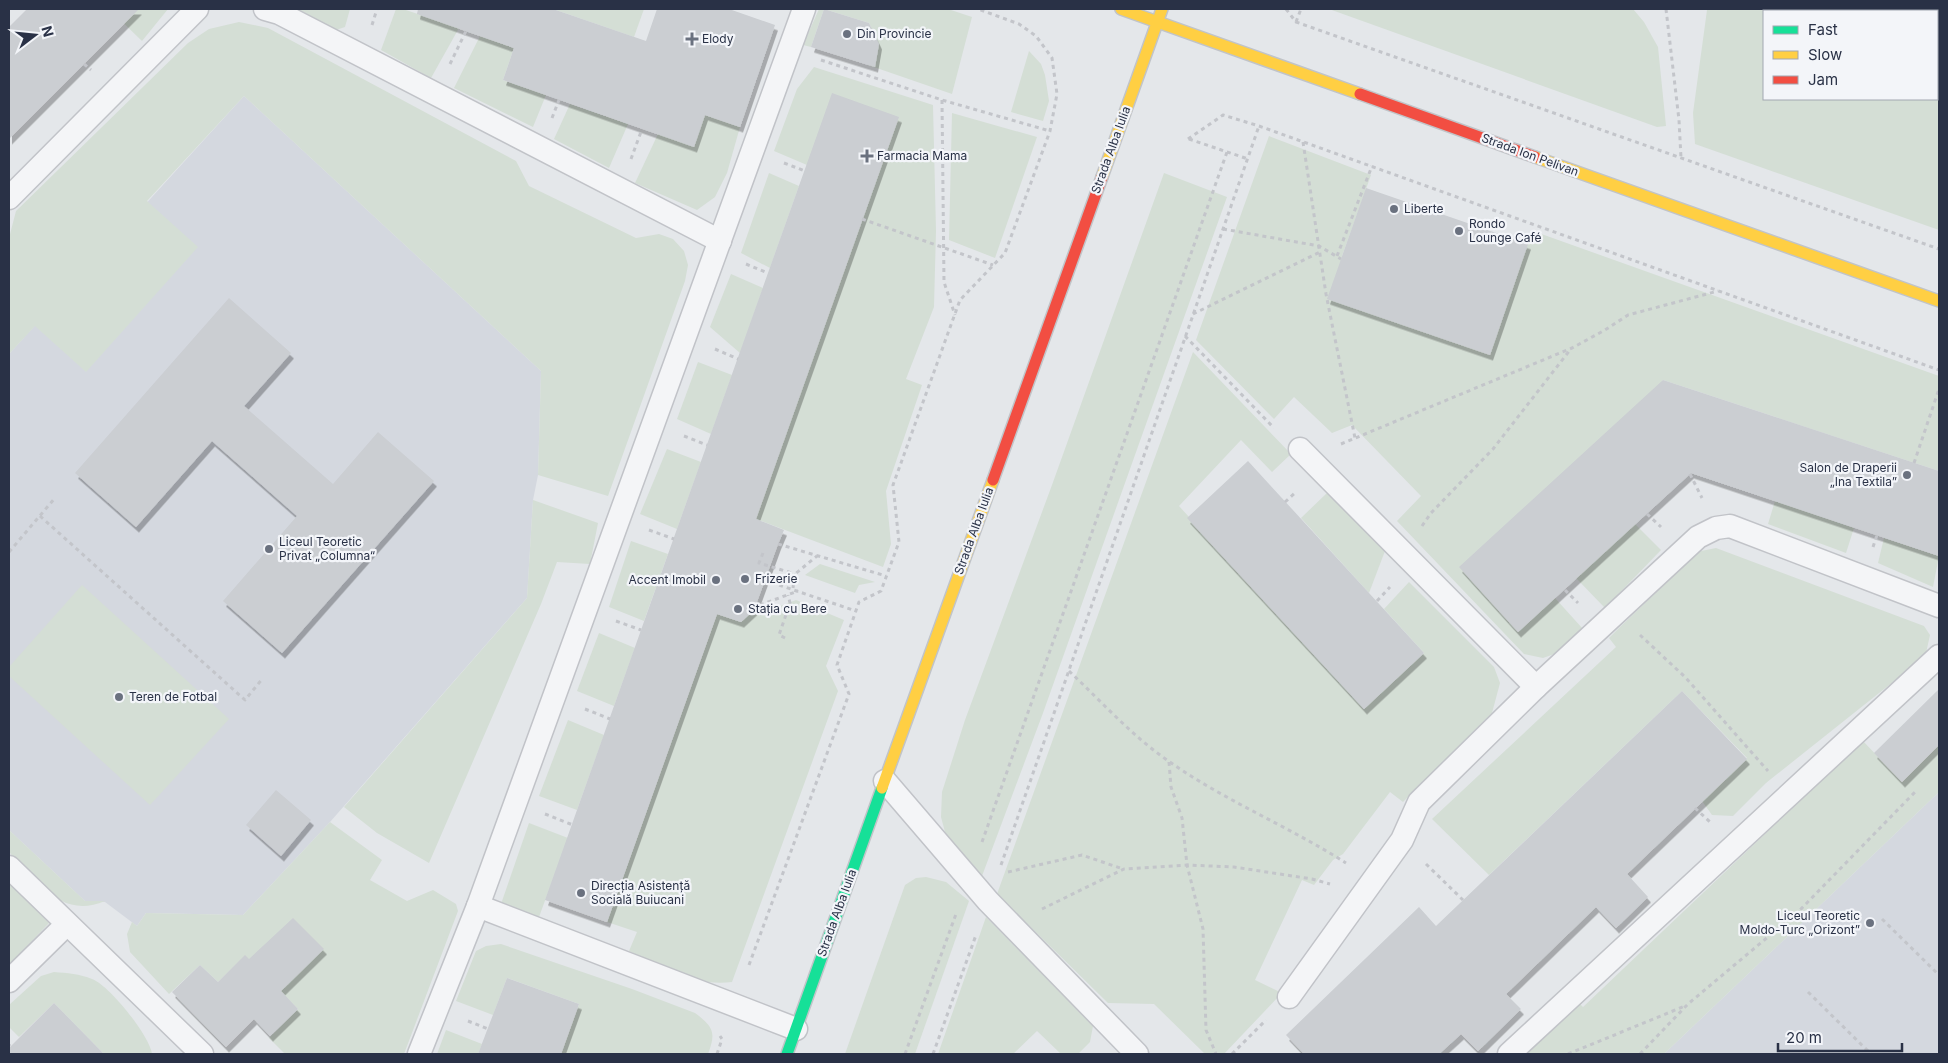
<svg xmlns="http://www.w3.org/2000/svg" width="1948" height="1063" font-family="Inter,sans-serif">
  <defs>
    <filter id="shadow"><feDropShadow dx="3" dy="5.5" stdDeviation="0" flood-color="#0004"/></filter>
  </defs>
  <rect width="100%" height="100%" fill="#e4e7ea"/>
  <g fill="#d4d8df">
    <polygon points="244,96 541,371 538,475 533,500 527,598 330,822 243,915 146,913 137,926 105,902 85,901 9,830 9,354"/>
    <polygon points="1939,792 1939,1054 1664,1054"/>
  </g>
  <g fill="#d4ded5">
    <polygon points="109,9 168,9 142,41"/>
    <polygon points="298,9 350,9 345,27 336,30"/>
    <polygon points="396,9 403,9 459,28 431,78 381,50"/>
    <polygon points="553,9 644,9 634,37"/>
    <path d="M819,9H948L972,17L952,94L868,65C883,47 878,43 869,23L824,9L811,47L803,45Z"/>
    <polygon points="1329,9 1633,9 1644,22 1658,47 1666,126 1657,127"/>
    <polygon points="1710,9 1785,9 1784,11 1764,11 1764,99 1937,99 1937,76 1939,77 1939,230 1695,144 1693,113 1707,10"/>
    <polygon points="239,22 268,28 516,161 529,186 636,238 659,234 673,239 684,251 688,265 685,281 608,496 538,475 541,371 244,96 147,201 198,247 86,372 35,326 9,354 9,238 16,211 188,43 209,29"/>
    <polygon points="480,36 514,48 503,80 546,95 533,127 454,88"/>
    <polygon points="1029,51 1041,64 1045,75 1049,101 1043,121 1011,112"/>
    <polygon points="814,67 933,105 936,231 934,307 906,379 922,385 886,491 891,544 883,567 756,519 807,165 774,151 797,89"/>
    <polygon points="570,104 628,124 609,168 554,139"/>
    <polygon points="952,113 1037,137 995,258 949,240"/>
    <polygon points="705,115 740,127 727,173 715,197 697,210 635,183 658,134"/>
    <polygon points="1269,136 1371,175 1341,259 1528,244 1533,231 1939,376 1939,471 1663,380 1518,632 1555,598 1583,629 1557,653 1543,658 1524,654 1397,521 1421,496 1352,425 1332,433 1294,397 1274,419 1196,340"/>
    <polygon points="769,173 799,186 770,268 741,253"/>
    <polygon points="1164,173 1227,197 1043,713 982,876 956,848 945,832 941,817 942,792 965,720 1052,485"/>
    <polygon points="731,274 763,288 740,353 710,327"/>
    <polygon points="1193,352 1291,454 1272,472 1241,440 1179,506 1364,709 1424,653 1384,609 1409,582 1494,667 1500,683 1492,713 1403,802 1390,792 1343,854 1333,860 1314,885 1302,880 1255,980 1282,993 1224,1054 1205,1054 1154,1004 1108,1003 997,894"/>
    <polygon points="698,362 732,375 711,434 677,419"/>
    <polygon points="667,449 701,462 677,529 640,514"/>
    <polygon points="1327,493 1385,551 1369,593 1301,518"/>
    <polygon points="533,500 598,523 590,564 557,562 541,604 429,863 377,833 344,807 527,598"/>
    <polygon points="1775,501 1854,528 1846,553 1768,524"/>
    <polygon points="1635,524 1661,550 1605,608 1576,578"/>
    <polygon points="1884,538 1939,556 1933,587 1878,563"/>
    <polygon points="631,541 668,554 644,621 609,607"/>
    <polygon points="1716,548 1924,626 1930,635 1926,653 1913,666 1766,783 1733,816 1712,815 1702,801 1747,758 1682,691 1489,875 1432,819 1616,647 1609,638 1620,627 1689,561 1701,551"/>
    <polygon points="820,564 875,582 859,585 855,593 805,575"/>
    <polygon points="82,585 229,719 150,805 9,676 9,667"/>
    <path d="M796,600L844,620L826,666L838,691L732,982C695,987 662,967 629,951L637,932L607,922L717,614L741,622L754,610L762,613Z"/>
    <polygon points="599,633 635,648 614,706 577,691"/>
    <polygon points="568,720 604,735 577,810 539,796"/>
    <polygon points="1863,741 1902,782 1939,745 1939,792 1664,1054 1518,1054 1576,1000 1583,1007"/>
    <polygon points="330,822 382,860 370,880 407,901 433,890 456,904 458,911 404,1054 285,1054 269,1038 298,1009 245,956 218,982 200,965 169,994 130,952 127,934 132,922 137,926 146,913 243,915"/>
    <polygon points="529,823 568,838 539,917 501,904"/>
    <path d="M9,830L85,901H105C60,920 37,880 9,852Z"/>
    <polygon points="926,877 946,882 969,901 915,1054 845,1054 905,885 916,878"/>
    <polygon points="9,882 49,923 9,965"/>
    <polygon points="986,917 1093,1026 1090,1042 1078,1054 1061,1054 1037,1031 1013,1054 938,1054"/>
    <path d="M501,944L632,989L695,1013C714,1027 716,1033 708,1054H561L579,1004L507,978L493,1015L456,1001L476,951L486,946Z"/>
    <path d="M54,972C67,973 80,974 92,979C109,985 150,1036 152,1054H104L54,1003L19,1037L9,1027V1005L41,976Z"/>
    <polygon points="446,1030 482,1044 478,1054 437,1054"/>
  </g>
  <g fill="#cbced2" filter="url(#shadow)">
    <polygon points="27,9 139,9 9,139 9,27"/>
    <polygon points="418,9 553,9 646,41 657,9 729,9 775,25 740,127 705,115 694,147 503,80 514,48 417,14"/>
    <polygon points="824,9 869,23 879,44 875,67 811,47"/>
    <polygon points="832,93 899,117 756,519 784,530 778,544 754,610 741,622 717,614 607,922 545,900"/>
    <polygon points="1366,188 1528,244 1490,355 1327,299"/>
    <polygon points="229,298 291,353 244,406 333,484 378,432 434,481 282,653 223,601 297,516 212,441 136,527 75,473"/>
    <polygon points="1663,380 1939,471 1939,556 1691,473 1518,632 1459,567"/>
    <polygon points="1248,461 1424,653 1364,709 1187,518"/>
    <polygon points="1939,689 1939,745 1902,782 1874,753"/>
    <polygon points="1682,691 1747,759 1627,874 1648,897 1616,928 1596,907 1506,994 1521,1009 1478,1051 1461,1034 1439,1054 1304,1054 1286,1035 1419,907 1436,926"/>
    <polygon points="276,790 311,820 281,856 246,825"/>
    <polygon points="293,918 324,949 281,991 298,1009 270,1036 254,1019 226,1047 172,992 200,965 218,982 245,955 249,959"/>
    <polygon points="507,978 579,1004 561,1054 478,1054"/>
    <polygon points="54,1003 104,1054 9,1054 9,1048"/>
  </g>
  <g fill="none" stroke-linecap="round" stroke-linejoin="round">
    <g stroke="#c1c3c8" stroke-width="25">
      <g id="lane">
        <polyline points="265,9 279,13 720,241"/>
        <polyline points="9,198 197,9"/>
        <polyline points="1300,449 1536,687"/>
        <polyline points="885,781 988,901 1137,1054"/>
        <polyline points="9,867 202,1054"/>
        <polyline points="478,906 796,1029"/>
        <polyline points="9,981 67,924"/>
        <polyline points="1289,997 1402,840 1419,802 1536,687 1698,537 1716,528 1730,526 1939,606"/>
        <polyline points="419,1054 478,906 804,9"/>
        <polyline points="1509,1054 1939,656"/>
      </g>
    </g>
    <g stroke="#c1c4c8" stroke-width="14">
      <polyline id="fast" points="787,1054 882,788"/>
    </g>
    <g stroke="#c1c4c8" stroke-width="14">
      <g id="slow">
        <polyline points="1121,9 1360,94"/>
        <polyline points="1535,157 1939,301"/>
        <polyline points="1102,177 1162,9"/>
        <polyline points="882,788 993,480"/>
      </g>
    </g>
    <g stroke="#c1c4c8" stroke-width="14">
      <g id="jam">
        <polyline points="1360,94 1535,157"/>
        <polyline points="993,480 1102,177"/>
      </g>
    </g>
    <g stroke="#c3c5ca" stroke-width="3" stroke-dasharray="4 4" stroke-linecap="butt">
      <polyline points="1286,9 1296,22 1939,249"/>
      <polyline points="1666,9 1679,120 1681,158"/>
      <polyline points="1797,11 1797,9"/>
      <polyline points="1851,11 1852,9"/>
      <polyline points="1296,22 1301,9"/>
      <polyline points="372,25 377,9"/>
      <polyline points="821,60 942,100 1050,131"/>
      <polyline points="84,64 91,70"/>
      <polyline points="450,64 466,31"/>
      <polyline points="1937,64 1939,65"/>
      <polyline points="942,100 944,282 955,315"/>
      <polyline points="552,118 559,100"/>
      <polyline points="1188,139 1223,115 1259,126 1939,370"/>
      <polyline points="1189,139 1248,159"/>
      <polyline points="1303,142 1326,294 1355,438"/>
      <polyline points="631,159 642,129"/>
      <polyline points="784,163 805,171"/>
      <polyline points="862,219 993,265"/>
      <polyline points="1223,229 1319,246 1341,259"/>
      <polyline points="1337,256 1372,166"/>
      <polyline points="746,264 768,273"/>
      <polyline points="1193,314 1320,252"/>
      <polyline points="1185,336 1274,428"/>
      <polyline points="715,349 738,359"/>
      <polyline points="684,436 707,445"/>
      <polyline points="1341,444 1572,348 1605,330 1628,315 1718,291"/>
      <polyline points="1914,463 1939,389"/>
      <polyline points="1690,474 1702,498"/>
      <polyline points="1285,502 1296,492"/>
      <polyline points="1647,514 1661,527"/>
      <polyline points="40,516 245,700 263,678"/>
      <polyline points="1422,526 1431,513 1493,449 1570,350"/>
      <polyline points="649,530 674,539"/>
      <polyline points="778,544 886,576"/>
      <polyline points="1873,547 1877,535"/>
      <polyline points="9,552 55,498"/>
      <polyline points="763,553 759,563 795,574"/>
      <polyline points="764,580 856,611"/>
      <polyline points="793,588 795,574 817,556"/>
      <polyline points="1565,590 1578,603"/>
      <polyline points="1377,601 1390,587"/>
      <polyline points="760,605 798,591"/>
      <polyline points="616,621 641,630"/>
      <polyline points="1640,635 1685,677 1768,771"/>
      <polyline points="785,638 779,635 790,603 788,595"/>
      <path d="M1069,671C1101,701 1131,735 1167,760C1223,800 1288,826 1346,863"/>
      <polyline points="585,709 610,719"/>
      <polyline points="1169,762 1171,787 1182,818 1187,865 1203,929 1206,1030 1216,1054"/>
      <polyline points="1695,808 1711,823"/>
      <polyline points="545,814 573,825"/>
      <polyline points="982,842 1227,152"/>
      <polyline points="1426,864 1463,900"/>
      <polyline points="1001,865 1259,126"/>
      <polyline points="1008,872 1082,855 1123,869"/>
      <polyline points="1042,909 1124,869 1187,865 1234,867 1312,879 1330,884"/>
      <polyline points="1882,919 1939,975"/>
      <polyline points="749,965 849,694 837,665 859,602 881,591 899,542 893,485 960,300 1005,253 1050,131 1057,94 1052,58 1036,36 1019,24 978,9"/>
      <polyline points="1808,992 1871,1054"/>
      <polyline points="468,1021 488,1029"/>
      <polyline points="9,1045 10,1046"/>
      <polyline points="717,1054 722,1039 720,1036"/>
      <polyline points="905,1054 956,914"/>
      <polyline points="933,1054 976,935"/>
      <polyline points="1232,1054 1266,1020"/>
      <polyline points="1568,1054 1685,1006"/>
      <polyline points="1640,1054 1688,1004 1800,910 1915,792"/>
    </g>
    <use href="#lane" stroke="#f4f5f7" stroke-width="22"/>
    <use href="#fast" stroke="#16e098" stroke-width="11"/>
    <use href="#slow" stroke="#ffcf43" stroke-width="11"/>
    <use href="#jam" stroke="#f24e42" stroke-width="11"/>
  </g>
  <g fill="#6a717f" stroke="#f3f5f9" stroke-width="2">
    <circle cx="847" cy="34" r="5"/>
    <path d="M689.5 31.5h5v5h5v5h-5v5h-5v-5h-5v-5h5z"/>
    <path d="M864.5 148.5h5v5h5v5h-5v5h-5v-5h-5v-5h5z"/>
    <circle cx="1394" cy="209" r="5"/>
    <circle cx="1459" cy="231" r="5"/>
    <circle cx="1907" cy="475" r="5"/>
    <circle cx="269" cy="549" r="5"/>
    <circle cx="745" cy="579" r="5"/>
    <circle cx="716" cy="580" r="5"/>
    <circle cx="738" cy="609" r="5"/>
    <circle cx="119" cy="697" r="5"/>
    <circle cx="581" cy="893" r="5"/>
    <circle cx="1870" cy="923" r="5"/>
  </g>
  <g text-anchor="middle" stroke-width="4.5" stroke-linejoin="round" paint-order="stroke">
    <g font-size="12" fill="#293146" stroke="#f3f5f9" text-anchor="start">
      <text x="857" y="38">Din Provincie</text>
      <text x="702" y="43">Elody</text>
      <text x="877" y="160">Farmacia Mama</text>
      <text x="1404" y="213">Liberte</text>
      <text x="1469" y="228">Rondo<tspan x="1469" dy="14">Lounge Café</tspan></text>
      <text x="1897" y="472" text-anchor="end">Salon de Draperii<tspan x="1897" dy="14">„Ina Textila”</tspan></text>
      <text x="279" y="546">Liceul Teoretic<tspan x="279" dy="14">Privat „Columna“</tspan></text>
      <text x="755" y="583">Frizerie</text>
      <text x="706" y="584" text-anchor="end">Accent Imobil</text>
      <text x="748" y="613">Stația cu Bere</text>
      <text x="129" y="701">Teren de Fotbal</text>
      <text x="591" y="890">Direcția Asistență<tspan x="591" dy="14">Socială Buiucani</tspan></text>
      <text x="1860" y="920" text-anchor="end">Liceul Teoretic<tspan x="1860" dy="14">Moldo-Turc „Orizont”</tspan></text>
    </g>
    <g font-size="12" fill="#293146" stroke="#f3f5f9">
      <text transform="translate(1111 150) rotate(-70)" y="4">Strada Alba Iulia</text>
      <text transform="translate(1530 155) rotate(20)" y="4">Strada Ion Pelivan</text>
      <text transform="translate(974 531) rotate(-70)" y="4">Strada Alba Iulia</text>
      <text transform="translate(837 913) rotate(-70)" y="4">Strada Alba Iulia</text>
    </g>
  </g>
  <rect width="1948" height="1063" fill="none" stroke="#293146" stroke-width="20"/>
  <rect x="1763" y="10" width="175" height="90" fill="#f3f5f9" stroke="#a2a7b1"/>
  <rect x="1773" y="26" width="25" height="8" fill="#16e098" stroke="#a2a7b1"/>
  <text x="1808" y="35" font-size="15" fill="#293146">Fast</text>
  <rect x="1773" y="51" width="25" height="8" fill="#ffcf43" stroke="#a2a7b1"/>
  <text x="1808" y="60" font-size="15" fill="#293146">Slow</text>
  <rect x="1773" y="76" width="25" height="8" fill="#f24e42" stroke="#a2a7b1"/>
  <text x="1808" y="85" font-size="15" fill="#293146">Jam</text>
  <g transform="translate(35 35) rotate(74)" stroke="#f3f5f9" stroke-width="4" paint-order="stroke">
  <path d="M0-4L9 19L0 12L-9 19Z" fill="#293146"/>
  <text y="-8" font-size="14" font-weight="bold" text-anchor="middle" fill="#293146">N</text>
  </g>
  <path d="M1778 1043v8h124v-8" fill="none" stroke="#293146" stroke-width="2.5"/>
  <text x="1786" y="1043" font-size="15" fill="#293146" stroke="#f3f5f9" stroke-width="4" paint-order="stroke">20 m</text>
</svg>
